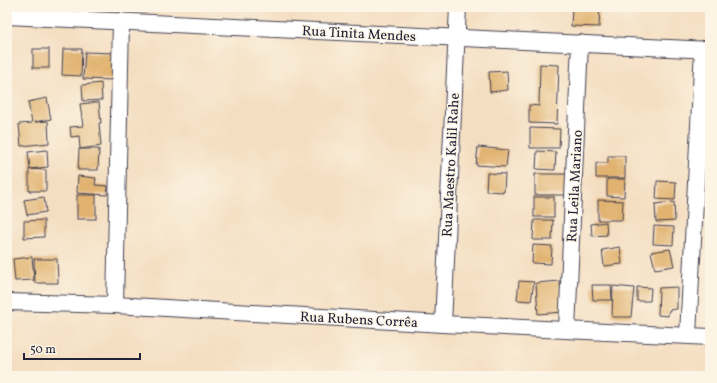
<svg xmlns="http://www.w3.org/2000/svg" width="717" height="383" font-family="Vollkorn,serif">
  <rect width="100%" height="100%" fill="#fcf5e5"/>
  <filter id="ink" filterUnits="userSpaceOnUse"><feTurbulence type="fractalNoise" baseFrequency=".025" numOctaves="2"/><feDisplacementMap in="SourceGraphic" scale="8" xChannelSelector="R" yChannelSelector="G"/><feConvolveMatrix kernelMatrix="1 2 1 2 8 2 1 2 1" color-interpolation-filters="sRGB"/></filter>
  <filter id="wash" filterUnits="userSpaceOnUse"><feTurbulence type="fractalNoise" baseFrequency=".012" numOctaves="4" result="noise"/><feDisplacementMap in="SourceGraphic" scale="16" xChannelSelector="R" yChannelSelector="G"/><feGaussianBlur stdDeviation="0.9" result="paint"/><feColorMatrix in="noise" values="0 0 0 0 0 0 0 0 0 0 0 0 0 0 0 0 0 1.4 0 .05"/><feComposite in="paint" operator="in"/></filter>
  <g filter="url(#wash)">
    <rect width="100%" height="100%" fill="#f4dec1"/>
    <g id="blocks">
      <g fill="#e1b26f">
        <polygon points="572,7 600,7 599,27 571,26"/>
        <rect x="33" y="49" width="16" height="19"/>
        <polygon points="63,49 82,49 81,76 62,75"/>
        <polygon points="85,52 114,53 113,80 83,79"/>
        <polygon points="540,64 559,65 557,124 529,123 529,105 539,106"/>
        <polygon points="507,71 508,90 490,92 489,72"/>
        <polygon points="101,83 102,100 83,101 82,85"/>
        <polygon points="47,98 51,119 35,122 48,121 49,143 21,146 19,124 32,123 28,102"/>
        <polygon points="99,102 101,123 99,123 101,146 80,149 79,136 71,137 70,127 83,126 80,104"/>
        <polygon points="530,128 560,129 559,148 530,148"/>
        <polygon points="478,147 508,150 506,167 476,165"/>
        <polygon points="79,149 99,149 98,170 78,170"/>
        <polygon points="47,150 48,167 30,169 28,152"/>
        <polygon points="537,151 556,152 555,170 536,169"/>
        <polygon points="608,156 625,156 625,178 596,178 596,163 608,163"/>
        <polygon points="29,169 46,170 46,191 29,191"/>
        <polygon points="487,173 505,174 504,192 486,191"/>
        <rect x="535" y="174" width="33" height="21"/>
        <polygon points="78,176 96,178 95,185 108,186 107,195 77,193"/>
        <polygon points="607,179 625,179 624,197 607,196"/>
        <polygon points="657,181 676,182 675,200 656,199"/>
        <rect x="77" y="195" width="19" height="24"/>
        <polygon points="44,197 46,212 27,215 24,200"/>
        <rect x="534" y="197" width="20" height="20"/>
        <polygon points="598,200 623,201 622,220 598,220"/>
        <polygon points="674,202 675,221 656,222 655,204"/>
        <polygon points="44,220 44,237 24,238 24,221"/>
        <polygon points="534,220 553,220 552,240 533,240"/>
        <polygon points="606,222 607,235 592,236 591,224"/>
        <polygon points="654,226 674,227 673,245 653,244"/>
        <polygon points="533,245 552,246 551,264 532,263"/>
        <polygon points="620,247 622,264 604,266 602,250"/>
        <polygon points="670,249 674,266 655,269 651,252"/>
        <polygon points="32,257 34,280 15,281 13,259"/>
        <polygon points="34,259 57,259 58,283 35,283"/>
        <polygon points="519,281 534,282 531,301 517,300"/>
        <polygon points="560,281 562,312 538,314 536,283"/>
        <polygon points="592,285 611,285 612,300 593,300"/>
        <polygon points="613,286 634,288 631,317 612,317"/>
        <polygon points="637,287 651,288 650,301 637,301"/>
        <polygon points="677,287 677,309 669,310 668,316 658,315 659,288"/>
      </g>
    </g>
  </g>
  <g filter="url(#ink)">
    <use href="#blocks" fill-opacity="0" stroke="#423e4f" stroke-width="1"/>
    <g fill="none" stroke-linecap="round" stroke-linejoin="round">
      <g stroke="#423e4f" stroke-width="18">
        <g id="minor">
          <polyline points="7,16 710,50"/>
          <polyline points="7,302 115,305 443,324 710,337"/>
          <polyline points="115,305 121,21"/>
          <polyline points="443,324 458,7"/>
          <polyline points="567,329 580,43"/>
          <polyline points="688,335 703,49"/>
        </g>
      </g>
      <use href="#minor" stroke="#fff" stroke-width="16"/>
    </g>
  </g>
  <g text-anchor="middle" stroke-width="3" stroke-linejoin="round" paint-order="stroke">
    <g font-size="14" fill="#22223b" stroke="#fcf5e5">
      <text transform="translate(359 33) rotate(3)" y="5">Rua Tinita Mendes</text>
      <text transform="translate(450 165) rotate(-87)" y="5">Rua Maestro Kalil Rahe</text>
      <text transform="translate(574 186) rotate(-87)" y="5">Rua Leila Mariano</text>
      <text transform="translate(359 319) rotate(3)" y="5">Rua Rubens Corrêa</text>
    </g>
  </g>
  <rect width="717" height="383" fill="none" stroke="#fcf5e5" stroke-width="24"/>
  <path d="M24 353v6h116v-6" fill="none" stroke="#22223b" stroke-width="2"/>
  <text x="30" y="353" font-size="12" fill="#22223b" stroke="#fcf5e5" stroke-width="3" paint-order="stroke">50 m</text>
</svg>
